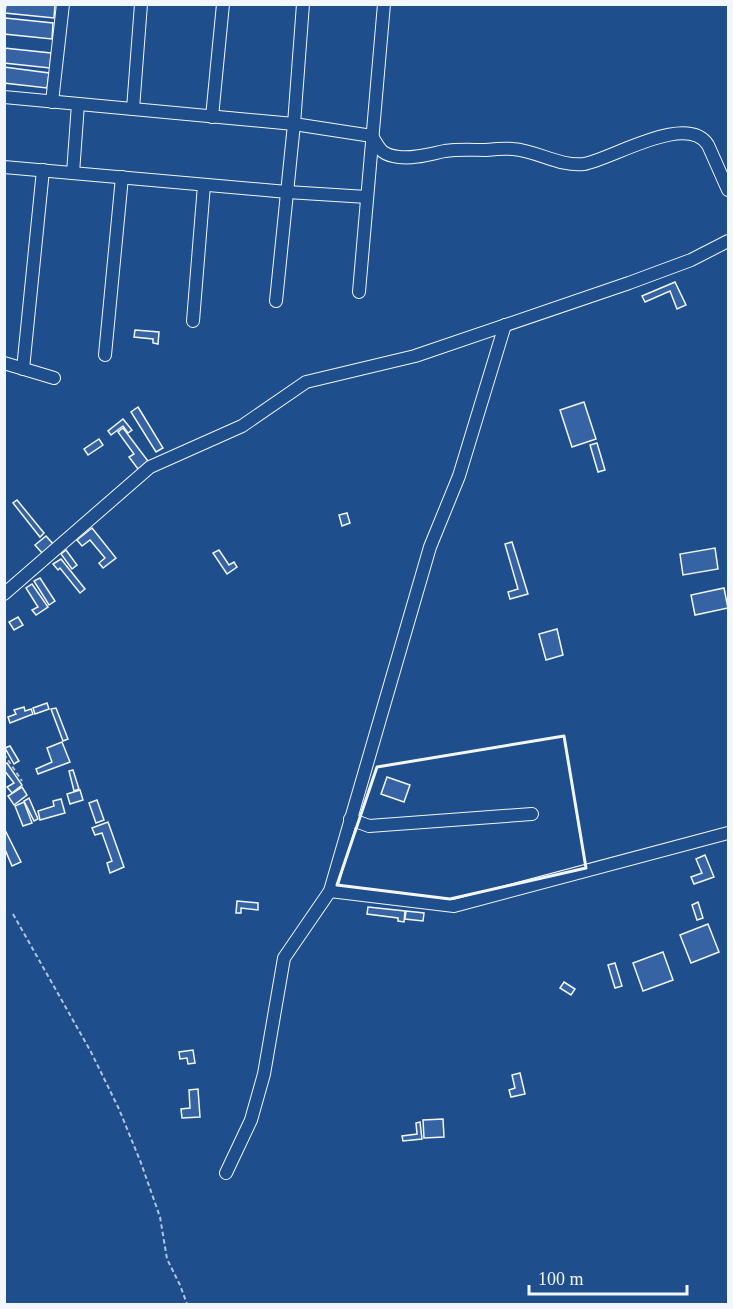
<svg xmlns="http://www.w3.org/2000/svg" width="733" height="1309" font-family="Georgia,serif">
  <rect width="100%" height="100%" fill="#1f4e8c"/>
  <g fill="#3563a3" stroke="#f2f6ff" stroke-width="1.5">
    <polygon points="6,4 55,4 54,18 5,13"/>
    <polygon points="5,18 53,23 52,39 4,34"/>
    <polygon points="4,48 51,53 50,68 4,63"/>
    <polygon points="4,67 49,73 47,88 4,83"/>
    <polygon points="675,282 686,305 677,309 670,291 645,302 642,296"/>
    <polygon points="135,330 159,332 158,344 153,343 153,339 134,337"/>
    <polygon points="584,402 596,439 572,447 560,410"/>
    <polygon points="138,407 163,448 156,452 131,412"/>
    <polygon points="123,419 132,430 128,433 123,426 111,435 108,431"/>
    <polygon points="123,428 148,461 138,469 129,457 134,454 118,432"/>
    <polygon points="99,439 103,445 88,455 84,449"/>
    <polygon points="597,443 605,470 598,472 590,445"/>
    <polygon points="17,500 44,533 40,537 13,503"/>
    <polygon points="347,513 350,523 342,526 339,515"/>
    <polygon points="92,528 116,558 103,568 99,563 105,558 90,540 82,546 77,540"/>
    <polygon points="46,536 54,545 43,554 35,545"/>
    <polygon points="512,542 528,594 510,599 508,592 518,589 505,544"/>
    <polygon points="715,548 718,569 683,575 680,554"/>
    <polygon points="66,550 77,565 72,569 61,554"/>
    <polygon points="219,550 229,565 234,562 237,567 227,574 213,553"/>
    <polygon points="61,559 85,589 80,593 60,568 58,570 53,564"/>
    <polygon points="40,578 55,601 49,605 34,581"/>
    <polygon points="32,584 48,607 36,615 32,610 38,607 26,588"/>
    <polygon points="724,588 728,608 695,615 691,595"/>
    <polygon points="18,617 23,625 14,630 9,622"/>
    <polygon points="557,629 563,655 546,660 539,634"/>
    <polygon points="47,703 49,709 35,714 33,708"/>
    <polygon points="24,707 25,711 31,709 33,714 10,723 8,717 16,714 14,710"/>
    <polygon points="56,708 68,739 63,741 51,709"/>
    <polygon points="62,742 70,762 38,774 36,769 52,762 47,748"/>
    <polygon points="10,746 19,761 14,764 5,748"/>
    <polygon points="7,763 22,785 12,793 7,787 14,783 4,770 4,765"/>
    <polygon points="73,770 79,789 74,791 69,771"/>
    <polygon points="387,777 410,785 404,802 381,794"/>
    <polygon points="22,787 27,795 14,805 8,796"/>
    <polygon points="80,790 83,800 70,804 67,794"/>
    <polygon points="29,798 38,819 34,821 24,801"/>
    <polygon points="61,799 65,813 40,820 38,811 54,806 53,801"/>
    <polygon points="97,800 104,820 96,823 89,803"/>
    <polygon points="24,802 32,823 23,826 15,806"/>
    <polygon points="108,822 124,867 110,873 107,863 112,861 102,833 95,835 92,828"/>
    <polygon points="4,828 21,862 12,866 4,847"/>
    <polygon points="705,855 714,877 694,884 691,877 702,873 696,859"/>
    <polygon points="237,901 258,903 258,910 241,908 241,913 236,913"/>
    <polygon points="698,902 703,918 697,920 692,905"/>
    <polygon points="368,907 405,911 404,922 398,921 398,918 367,914"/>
    <polygon points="406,911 424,913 423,921 405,919"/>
    <polygon points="708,924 719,952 691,963 680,935"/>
    <polygon points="663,952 673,980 643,991 633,963"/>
    <polygon points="615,963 622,986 615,988 608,965"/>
    <polygon points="564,982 575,989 571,995 560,988"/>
    <polygon points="193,1050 195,1063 188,1064 187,1058 180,1059 179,1052"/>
    <polygon points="520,1073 525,1094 511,1097 509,1090 515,1088 512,1075"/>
    <polygon points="198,1089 200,1117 182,1118 181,1109 190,1108 189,1090"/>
    <polygon points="443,1119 444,1137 424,1138 423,1120"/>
    <polygon points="420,1122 422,1139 403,1141 402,1136 417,1134 416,1123"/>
  </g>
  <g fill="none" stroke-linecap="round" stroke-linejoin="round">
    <g stroke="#f2f6ff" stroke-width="14">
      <g id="minor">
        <path d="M4,97L294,124L372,136C380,149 381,155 399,157C414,159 430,154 445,151C458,149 472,150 486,150C495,149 504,148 513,149C538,151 560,167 584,164C612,159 687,112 708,145L728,190"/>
        <polyline points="52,102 63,4"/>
        <polyline points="133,109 141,4"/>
        <polyline points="212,117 223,4"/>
        <polyline points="4,167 287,192 367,197"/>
        <polyline points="73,173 78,104"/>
        <polyline points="359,292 384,4"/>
        <polyline points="276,301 294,124 303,4"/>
        <polyline points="193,321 204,185"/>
        <polyline points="505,325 459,476 430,547 330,891 454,906 728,833"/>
        <polyline points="105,355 122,177"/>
        <polyline points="4,363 54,378"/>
        <polyline points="23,369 43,170"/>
        <polyline points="4,594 150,467 242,426 306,382 415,356 629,283 691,260 728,241"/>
        <polyline points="350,819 369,826 532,814"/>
        <polyline points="226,1173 251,1120 264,1074 284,958 330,891"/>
      </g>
    </g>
    <g stroke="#b3c4dc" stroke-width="2" stroke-dasharray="4.5 3" stroke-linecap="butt">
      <polyline points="4,754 22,781"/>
      <polyline points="13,914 91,1052 119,1109 141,1163 160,1217 167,1259 180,1285 187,1304"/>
    </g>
    <use href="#minor" stroke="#1f4e8c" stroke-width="12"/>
    <polygon stroke="#f2f6ff" stroke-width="3" points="564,736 586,868 450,899 337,885 377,767"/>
  </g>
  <rect width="733" height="1309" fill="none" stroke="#f2f6ff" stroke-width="12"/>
  <path d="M529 1285v9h158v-9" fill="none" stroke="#f2f6ff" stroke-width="3"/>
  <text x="538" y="1285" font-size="18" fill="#f2f6ff" stroke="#1f4e8c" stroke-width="4.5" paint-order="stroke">100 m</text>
</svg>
